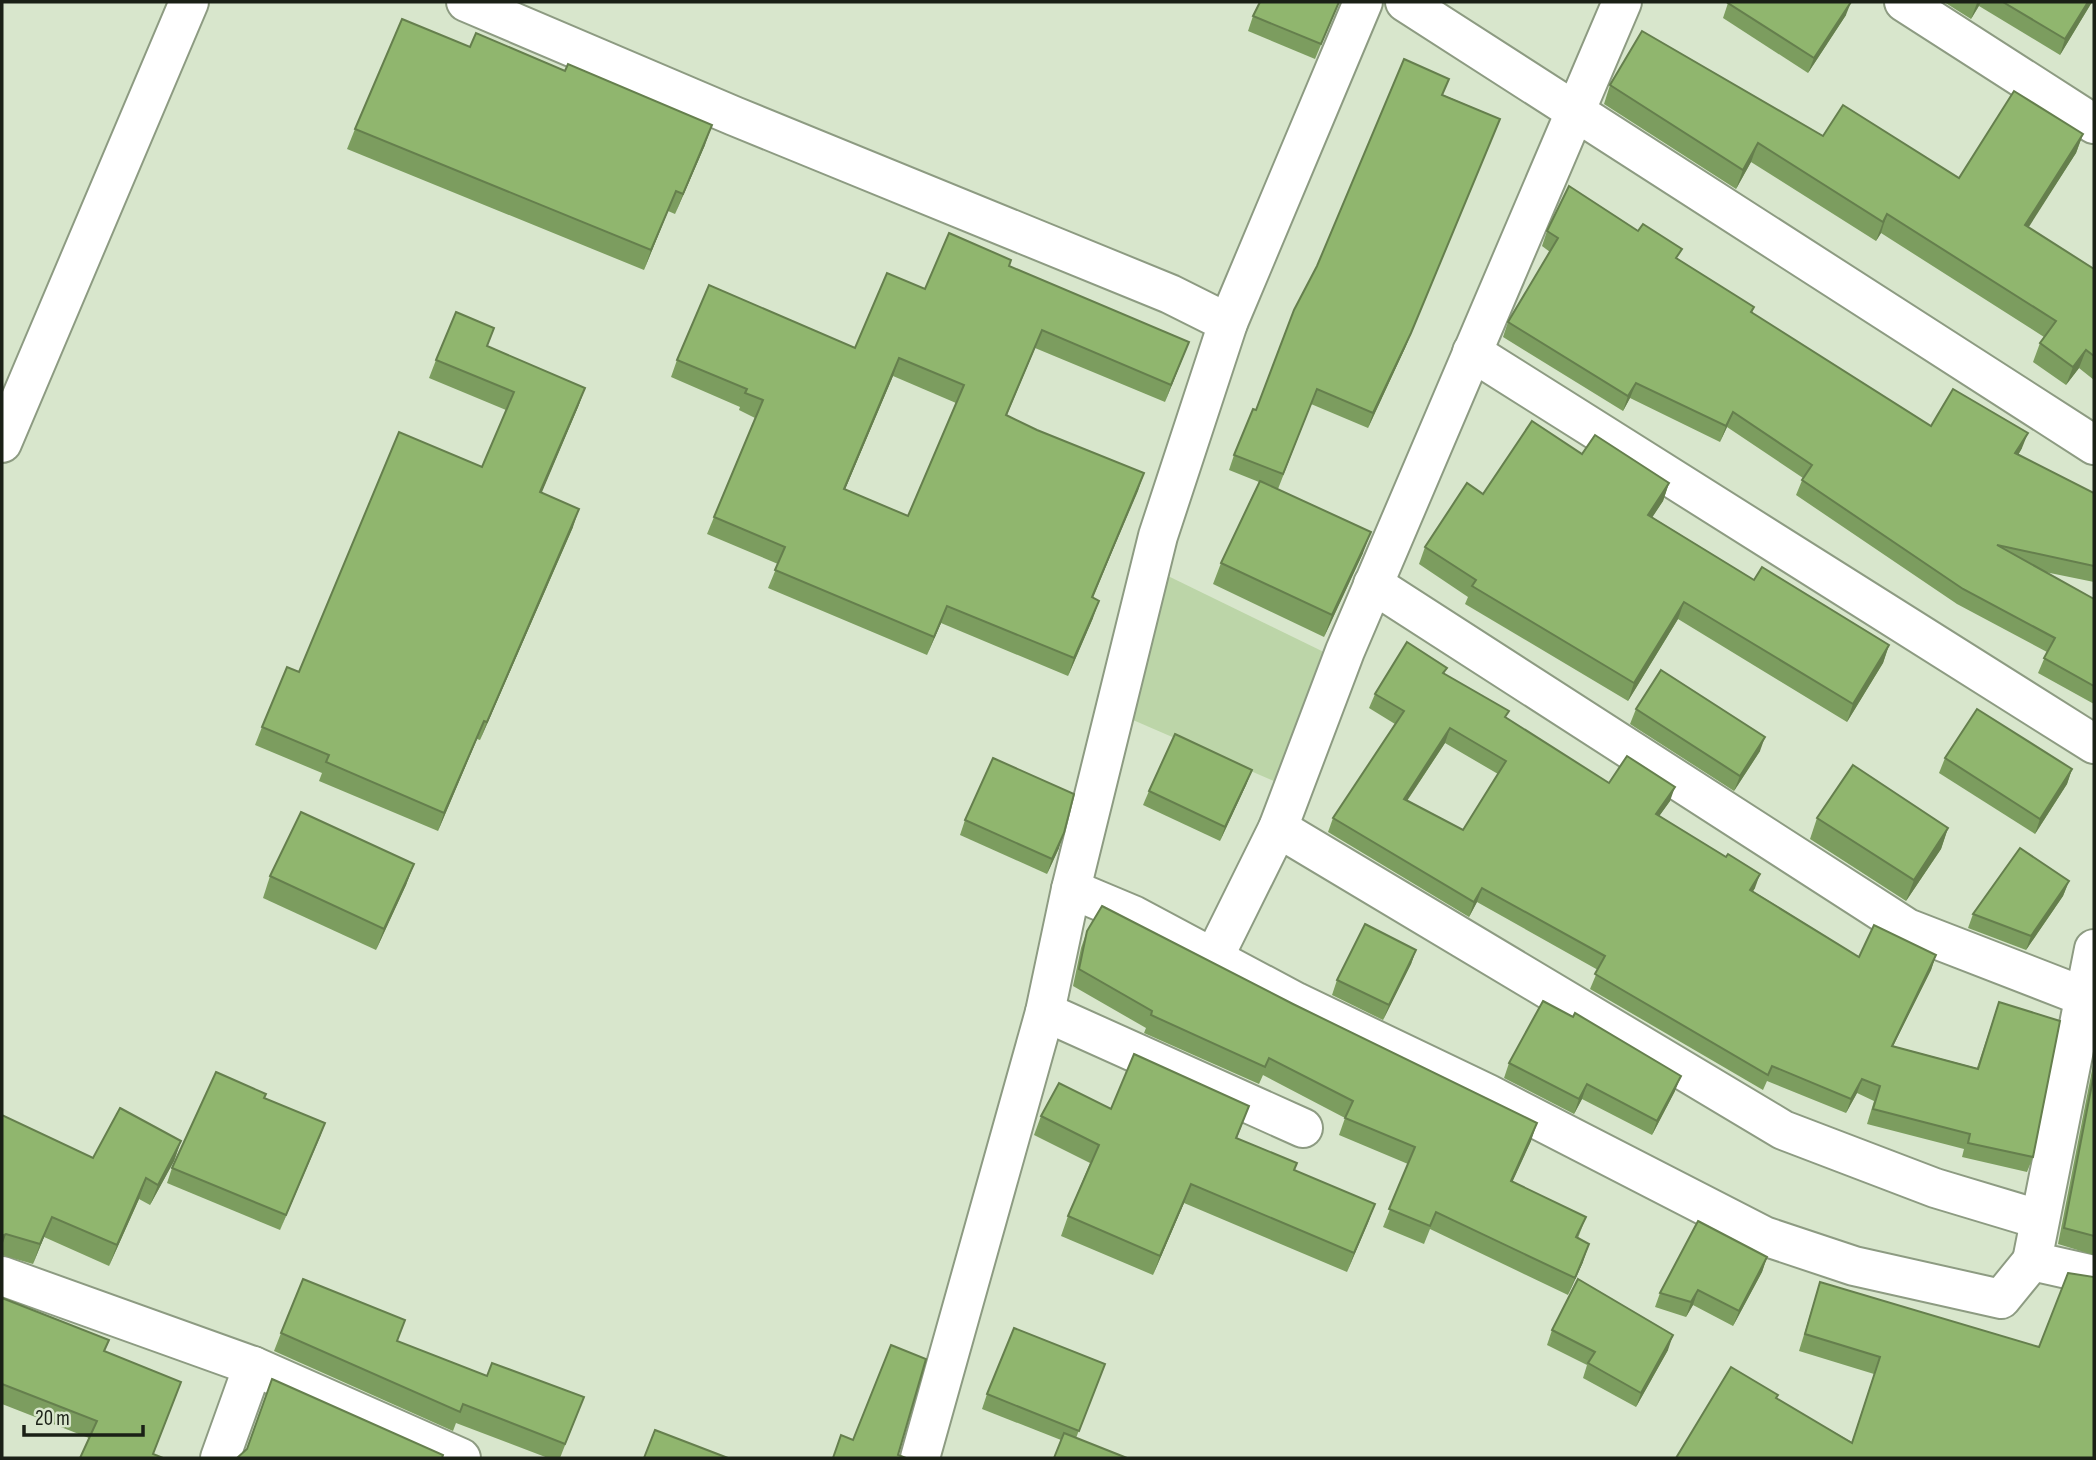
<svg xmlns="http://www.w3.org/2000/svg" width="2096" height="1460" font-family="'Sofia Sans Condensed',sans-serif">
  <rect width="100%" height="100%" fill="#d8e6cc"/>
  <polygon fill="#bcd5a8" points="1168,576 1332,656 1283,785 1133,720"/>
  <g fill="none" stroke-linecap="round" stroke-linejoin="round">
    <g stroke="#8d9b82" stroke-width="42">
      <g id="minor">
        <polyline points="466,2 734,116 1170,294 1228,323"/>
        <polyline points="1405,2 2094,445"/>
        <polyline points="1904,2 2094,124"/>
        <polyline points="1472,352 2094,744"/>
        <polyline points="2,443 189,2"/>
        <polyline points="1373,584 1907,928 2085,997"/>
        <polyline points="1278,828 1783,1130 1935,1188 2038,1219"/>
        <polyline points="1071,889 1133,915 1296,1002 1488,1094 1764,1236 1854,1266 2001,1299 2032,1261"/>
        <polyline points="2094,949 2032,1261 2094,1275"/>
        <polyline points="1214,957 1278,828 1345,651 1622,2"/>
        <polyline points="1045,1012 1303,1128"/>
        <polyline points="2,1276 253,1366 461,1458"/>
        <polyline points="220,1458 253,1366"/>
        <polyline points="920,1458 1045,1012 1071,889 1158,536 1228,323 1363,2"/>
      </g>
    </g>
    <use href="#minor" stroke="#fff" stroke-width="38"/>
  </g>
  <g fill="#7c9d5f" fill-rule="evenodd">
    <polygon points="1339,2 1315,59 1248,31 1253,16"/>
    <polygon points="1944,2 2092,2 2060,55 1979,6 1971,19"/>
    <polygon points="1728,3 1846,15 1808,73 1723,18"/>
    <polygon points="1610,85 1823,136 1959,178 2083,134 2076,153 2028,227 2094,269 2094,380 2079,368 2066,385 2033,362 2040,343 2044,337 1881,233 1876,241 1751,162 1736,189 1604,104"/>
    <polygon points="1444,95 1500,119 1405,348 1368,428 1311,404 1278,489 1363,553 1324,637 1213,584 1221,563 1259,482 1229,470 1234,455 1256,410"/>
    <polygon points="355,129 705,145 675,214 668,211 644,270 347,149"/>
    <polygon points="1547,231 1678,259 1754,307 1752,313 1931,426 2022,448 2018,455 2094,493 2094,582 2045,572 2094,599 2094,704 2038,673 2047,652 1957,604 1796,495 1803,478 1727,427 1720,442 1630,398 1623,411 1503,337 1508,322 1550,252 1542,246"/>
    <path d="M1009,266L1189,342L1165,402L1035,348L1007,415L1037,430L1144,473L1093,598V618L1068,676L941,623L927,655L768,588L778,564L707,534L755,418L739,410L740,407L671,377L677,360L855,348L925,289ZM893,376L956,403L908,516L845,489Z"/>
    <polygon points="488,347 585,388 578,407 541,493 573,527 480,740 477,739 438,831 319,781 322,773 255,745 262,727 299,672 482,467 506,410 429,378 436,360"/>
    <polygon points="1582,454 1669,483 1663,501 1652,517 1754,580 1889,645 1883,663 1847,722 1678,619 1628,701 1465,604 1468,597 1419,564 1425,547 1483,494"/>
    <path d="M1447,668L1444,674L1506,718L1609,783L1670,801L1659,816L1755,888L1753,891L1859,957L1936,955L1931,970L1893,1046L1977,1068L1999,1002L2033,1157L2027,1172L1962,1157L1964,1149L1867,1124L1874,1101L1857,1093L1846,1113L1767,1081L1763,1090L1590,989L1598,970L1477,902L1469,917L1328,832L1333,818L1395,724L1369,708L1375,694ZM1445,743L1498,774L1463,830L1407,801Z"/>
    <polygon points="1636,709 1760,751 1734,791 1630,724"/>
    <polygon points="1945,758 2072,769 2067,784 2035,834 1939,773"/>
    <polygon points="1252,770 1246,785 1220,841 1143,805 1149,791"/>
    <polygon points="1817,818 1948,828 1941,849 1906,901 1810,839"/>
    <polygon points="965,820 1059,848 1047,874 960,835"/>
    <polygon points="414,864 406,885 376,950 263,898 270,876"/>
    <polygon points="2069,881 2063,896 2026,950 1968,928 1973,914"/>
    <polygon points="1087,931 1531,1141 1512,1182 1586,1217 1578,1238 1583,1262 1568,1295 1430,1229 1424,1244 1383,1227 1408,1164 1339,1135 1345,1118 1263,1075 1259,1084 1144,1033 1146,1028 1073,986 1081,948"/>
    <polygon points="1416,950 1411,964 1383,1020 1332,995 1337,980"/>
    <polygon points="2094,1060 2094,1255 2058,1244"/>
    <polygon points="1509,1063 1675,1091 1652,1135 1582,1099 1574,1114 1504,1078"/>
    <polygon points="265,1098 325,1123 280,1230 167,1183 172,1168"/>
    <polygon points="1249,1106 1237,1138 1294,1170 1375,1204 1347,1272 1184,1203 1153,1275 1061,1236 1068,1216 1090,1163 1034,1135 1041,1116 1111,1109"/>
    <polygon points="2,1115 93,1158 181,1141 174,1161 150,1205 139,1199 109,1266 44,1237 33,1264 2,1255"/>
    <polygon points="1767,1257 1762,1272 1733,1326 1693,1305 1686,1317 1655,1307 1660,1293"/>
    <polygon points="1820,1282 2039,1347 2094,1458 1676,1458 1778,1395 1776,1399 1852,1442 1874,1374 1799,1351"/>
    <polygon points="2,1298 104,1351 181,1382 89,1438 2,1404"/>
    <polygon points="1552,1330 1668,1350 1636,1407 1583,1378 1587,1365 1547,1345"/>
    <polygon points="281,1333 397,1342 487,1376 584,1397 560,1458 548,1458 456,1423 453,1431 274,1351"/>
    <polygon points="1105,1364 1076,1438 1061,1440 982,1409 987,1394"/>
  </g>
  <g fill="#657f4d">
    <polygon points="1851,2 1846,15 1808,73 1814,58"/>
    <polygon points="1978,2 1981,2 1971,19 1977,3"/>
    <polygon points="2088,2 2092,2 2060,55 2065,39"/>
    <polygon points="1500,119 1405,348 1368,428 1373,413"/>
    <polygon points="712,125 705,145 675,214 683,194"/>
    <polygon points="2083,134 2076,153 2018,244 2025,225"/>
    <polygon points="1758,143 1751,162 1736,189 1743,170"/>
    <polygon points="676,191 668,211 644,270 651,250"/>
    <polygon points="1887,214 1881,233 1876,241 1883,222"/>
    <polygon points="1042,330 1035,348 999,432 1006,415"/>
    <polygon points="1189,342 1182,360 1165,402 1171,385"/>
    <polygon points="2086,350 2079,368 2066,385 2073,367"/>
    <polygon points="899,358 893,376 838,506 844,489"/>
    <polygon points="1636,383 1630,398 1623,411 1628,396"/>
    <polygon points="585,388 578,407 534,511 540,492"/>
    <polygon points="1733,412 1727,427 1720,442 1726,426"/>
    <polygon points="2028,433 2022,448 2010,469 2015,453"/>
    <polygon points="1144,473 1138,491 1085,615 1092,597"/>
    <polygon points="1669,483 1663,501 1642,533 1648,515"/>
    <polygon points="579,509 573,527 480,740 487,722"/>
    <polygon points="1371,532 1363,553 1324,637 1332,615"/>
    <polygon points="1099,601 1093,618 1068,676 1074,658"/>
    <polygon points="1684,602 1678,619 1628,701 1634,683"/>
    <polygon points="947,606 941,623 927,655 934,637"/>
    <polygon points="1889,645 1883,663 1847,722 1853,704"/>
    <polygon points="484,721 477,739 438,831 444,813"/>
    <polygon points="1450,728 1445,743 1398,814 1404,799"/>
    <polygon points="1765,737 1760,751 1734,791 1740,776"/>
    <polygon points="2072,769 2067,784 2035,834 2040,819"/>
    <polygon points="1252,770 1246,785 1220,841 1225,827"/>
    <polygon points="1675,787 1670,801 1650,829 1656,814"/>
    <polygon points="1948,828 1941,849 1906,901 1914,880"/>
    <polygon points="1064,833 1059,848 1047,874 1052,859"/>
    <polygon points="414,864 406,885 376,950 384,929"/>
    <polygon points="1760,874 1755,888 1745,904 1750,890"/>
    <polygon points="2069,881 2063,896 2026,950 2031,936"/>
    <polygon points="1482,888 1477,902 1469,917 1474,902"/>
    <polygon points="1416,950 1411,964 1383,1020 1389,1005"/>
    <polygon points="1936,955 1931,970 1886,1060 1892,1046"/>
    <polygon points="1681,1076 1675,1091 1652,1135 1657,1121"/>
    <polygon points="1862,1079 1857,1093 1846,1113 1851,1099"/>
    <polygon points="1587,1084 1582,1099 1574,1114 1579,1099"/>
    <polygon points="325,1123 320,1137 280,1230 286,1215"/>
    <polygon points="1537,1123 1531,1141 1505,1198 1511,1181"/>
    <polygon points="181,1141 174,1161 150,1205 158,1185"/>
    <polygon points="146,1178 139,1199 109,1266 117,1245"/>
    <polygon points="1191,1184 1184,1203 1153,1275 1160,1256"/>
    <polygon points="1375,1204 1368,1223 1347,1272 1354,1253"/>
    <polygon points="52,1217 44,1237 33,1264 40,1244"/>
    <polygon points="6,1234 2,1246 2,1236"/>
    <polygon points="1589,1244 1583,1262 1568,1295"/>
    <polygon points="1767,1257 1762,1272 1733,1326 1739,1311"/>
    <polygon points="1698,1290 1693,1305 1686,1317 1691,1302"/>
    <polygon points="1673,1335 1668,1350 1636,1407 1641,1393"/>
  </g>
  <g fill="#90b66e" stroke="#657f4d" stroke-width="2" fill-rule="evenodd">
    <polygon points="1260,2 1339,2 1321,44 1253,16"/>
    <polygon points="1729,2 1851,2 1814,58 1728,3"/>
    <polygon points="2003,2 2088,2 2065,39"/>
    <polygon points="402,19 470,47 476,33 565,71 568,64 712,125 683,194 676,191 651,250 355,129"/>
    <polygon points="1642,31 1823,136 1843,105 1959,178 2014,91 2083,134 2025,225 2094,269 2094,356 2086,350 2073,367 2040,343 2056,321 1887,214 1883,222 1758,143 1743,170 1610,85"/>
    <polygon points="1404,59 1449,79 1442,95 1500,119 1411,333 1373,413 1317,389 1283,474 1234,455 1253,409 1256,410 1294,310 1317,266"/>
    <polygon points="1569,186 1638,231 1643,224 1682,249 1676,258 1754,307 1751,312 1931,426 1953,389 2028,433 2015,453 2094,493 2094,566 1997,545 2094,599 2094,686 2044,658 2055,638 1963,589 1802,480 1812,465 1733,412 1726,426 1636,383 1628,396 1508,322 1558,238 1547,231"/>
    <path d="M949,233L1011,260L1009,266L1189,342L1171,385L1042,330L1006,415L1037,430L1144,473L1092,597L1099,601L1074,658L947,606L934,637L775,570L785,547L714,517L763,400L745,393L747,389L677,360L709,285L855,348L887,273L925,289ZM899,358L964,385L908,516L844,489Z"/>
    <polygon points="456,312 494,328 487,346 585,388 540,492 579,509 487,722 484,721 444,813 326,762 329,755 262,727 287,667 299,672 399,432 482,467 514,392 436,360"/>
    <polygon points="1532,421 1582,454 1595,435 1669,483 1648,515 1754,580 1762,567 1889,645 1853,704 1684,602 1634,683 1472,586 1476,580 1425,547 1467,483 1483,494"/>
    <polygon points="1260,481 1371,532 1332,615 1221,563"/>
    <path d="M1407,642L1447,668L1443,673L1509,711L1505,717L1609,783L1627,756L1675,787L1656,814L1726,857L1728,854L1760,874L1750,890L1859,957L1874,925L1936,955L1892,1046L1978,1069L1999,1002L2060,1021L2033,1157L1968,1143L1970,1134L1873,1109L1880,1086L1862,1079L1851,1099L1772,1066L1768,1075L1595,974L1605,956L1482,888L1474,902L1333,818L1404,711L1375,694ZM1450,728L1506,761L1463,830L1404,799Z"/>
    <polygon points="1661,670 1765,737 1740,776 1636,709"/>
    <polygon points="1977,709 2072,769 2040,819 1945,758"/>
    <polygon points="1175,734 1252,770 1225,827 1149,791"/>
    <polygon points="993,758 1074,794 1064,833 1052,859 965,820"/>
    <polygon points="1853,765 1948,828 1914,880 1817,818"/>
    <polygon points="301,812 414,864 384,929 270,876"/>
    <polygon points="2020,848 2069,881 2031,936 1973,914"/>
    <polygon points="1102,906 1293,1004 1537,1123 1511,1181 1586,1217 1576,1237 1589,1244 1575,1278 1436,1212 1430,1226 1389,1209 1415,1147 1345,1118 1353,1101 1269,1058 1265,1067 1151,1015 1152,1011 1079,969 1087,931"/>
    <polygon points="1365,924 1416,950 1389,1005 1337,980"/>
    <polygon points="1543,1001 1573,1017 1575,1013 1681,1076 1657,1121 1587,1084 1579,1099 1509,1063"/>
    <polygon points="1134,1054 1249,1106 1236,1138 1297,1163 1294,1170 1375,1204 1354,1253 1191,1184 1160,1256 1068,1216 1099,1145 1041,1116 1059,1083 1111,1109"/>
    <polygon points="216,1072 266,1094 264,1098 325,1123 286,1215 172,1168"/>
    <polygon points="2094,1074 2094,1236 2064,1228"/>
    <polygon points="120,1108 181,1141 158,1185 146,1178 117,1245 52,1217 40,1244 6,1234 2,1236 2,1115 93,1158"/>
    <polygon points="1698,1221 1767,1257 1739,1311 1698,1290 1691,1302 1660,1293"/>
    <polygon points="2068,1273 2094,1277 2094,1458 1676,1458 1731,1367 1778,1395 1776,1398 1852,1443 1880,1357 1805,1334 1820,1282 2039,1347"/>
    <polygon points="303,1279 405,1320 397,1341 487,1376 492,1363 584,1397 565,1444 463,1404 460,1412 281,1333"/>
    <polygon points="1578,1279 1673,1335 1641,1393 1588,1363 1595,1352 1552,1330"/>
    <polygon points="2,1298 109,1340 104,1351 181,1382 153,1454 163,1458 80,1458 97,1421 2,1384"/>
    <polygon points="1014,1328 1105,1364 1079,1431 987,1394"/>
    <polygon points="891,1345 926,1359 898,1455 906,1458 833,1458 841,1435 853,1440"/>
    <polygon points="272,1379 443,1455 442,1458 237,1458 247,1449"/>
    <polygon points="655,1430 728,1458 644,1458"/>
    <polygon points="1064,1433 1127,1458 1054,1458"/>
  </g>
  <rect width="2096" height="1460" fill="none" stroke="#1a2016" stroke-width="7"/>
  <path d="M24 1425v10h119v-10" fill="none" stroke="#1a2016" stroke-width="3.5"/>
  <text x="35" y="1425" font-size="21" fill="#1a2016" stroke="#d8e6cc" stroke-width="5" paint-order="stroke">20 m</text>
</svg>
